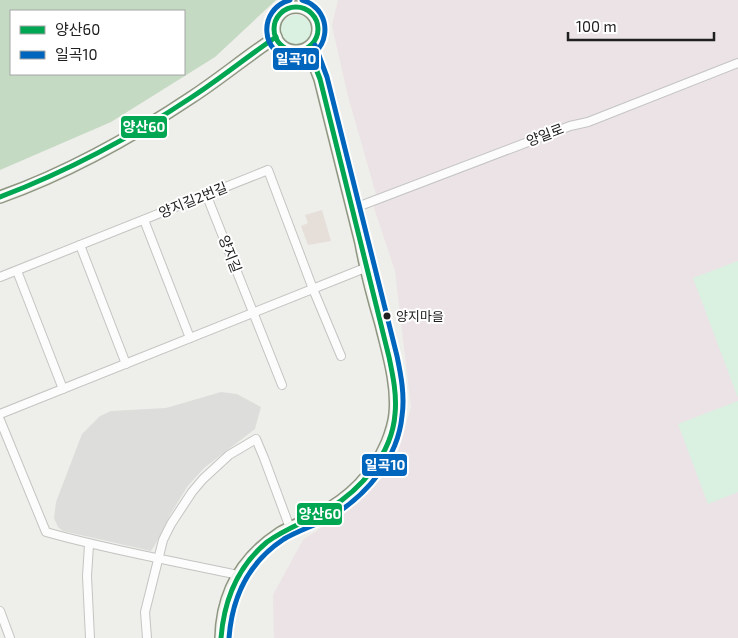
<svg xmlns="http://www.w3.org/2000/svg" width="738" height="638" font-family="'Exo 2','Noto Sans KR',sans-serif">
  <rect width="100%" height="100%" fill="#eeeeea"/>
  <polygon fill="#dddddb" points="221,392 237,394 261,407 255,429 204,468 187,487 170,515 155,545 151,551 63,531 58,527 54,518 56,502 82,434 100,416 111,411 166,408"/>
  <polygon fill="#e6dfd9" points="322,210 331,241 308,245 301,226 308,223 305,215"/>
  <polygon fill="#ebe3e5" points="338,0 738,0 738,638 274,638 273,595 303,540 357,504 394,466 411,407 395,271 374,208 376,194 348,96 332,26"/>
  <path fill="#c4dac2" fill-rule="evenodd" d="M0,0H276L215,57L111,122L0,170ZM11,11H184V74H11Z"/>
  <g fill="#daf1e2">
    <circle cx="296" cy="31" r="16"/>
    <polygon points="738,261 738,398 693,278"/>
    <polygon points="738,401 738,492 708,504 678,424"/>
  </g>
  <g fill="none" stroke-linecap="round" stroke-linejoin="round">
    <g stroke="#c4c4c2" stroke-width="10">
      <g id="street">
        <polyline points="206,194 282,385"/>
        <polyline points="352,209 570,126 588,122 738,63"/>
        <polyline points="144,220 190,338"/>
        <polyline points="80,245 126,364"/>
        <polyline points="17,271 63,389"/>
        <polyline points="0,277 268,170 313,289 341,356"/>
        <polyline points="0,414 365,268"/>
        <path d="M0,420L46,532C109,550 174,561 238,575"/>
        <polyline points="89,545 87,576 90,638"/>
        <polyline points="0,611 10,638"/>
        <polyline points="147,638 145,612 163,540 171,524 192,492 203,479 229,455 256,439 264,458 290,528"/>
      </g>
    </g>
    <g stroke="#8f9783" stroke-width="14">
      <g id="secondary">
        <circle cx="296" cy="29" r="22"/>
        <path d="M0,197C68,173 132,137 192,97C221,78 247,56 276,37"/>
        <path d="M221,638C222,593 242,558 280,533C292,526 305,522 318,515C349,499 373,476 387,443C391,433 394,424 395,414C398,384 388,353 381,324C373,297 366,271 361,243L320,79L308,48"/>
      </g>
    </g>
    <use href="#street" stroke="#fcfcfc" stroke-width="8"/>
    <use href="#secondary" stroke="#f1f3ed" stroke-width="11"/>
    <g stroke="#fff" stroke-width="9">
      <g id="bus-1">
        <circle cx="296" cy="29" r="22"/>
        <path d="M0,197C68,171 132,137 192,97C221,78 248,56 276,37"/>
        <path d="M221,638C224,600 237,567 267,542C286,528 308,521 327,510C361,490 392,454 395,414C397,395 393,376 389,357L320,79L308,48"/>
      </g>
    </g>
    <g stroke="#fff" stroke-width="9">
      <g id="bus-2">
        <path d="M290,0C257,9 260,56 294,59C330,61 337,10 302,0"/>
        <path d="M229,638C232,597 249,562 284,539C299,530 317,525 332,516C367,495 398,458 402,416C405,396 401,375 397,356L327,77L315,45"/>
      </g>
    </g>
    <use href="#bus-1" stroke="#00a651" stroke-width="5"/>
    <use href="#bus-2" stroke="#0065bd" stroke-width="5"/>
  </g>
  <circle fill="#202020" stroke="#fff" stroke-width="2" cx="387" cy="316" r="4.5"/>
  <g text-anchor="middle" stroke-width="4" stroke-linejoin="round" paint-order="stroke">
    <g font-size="13" fill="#202020" stroke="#fff" text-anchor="start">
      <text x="396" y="321">양지마을</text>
    </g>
    <g font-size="14" fill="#202020" stroke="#fff">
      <text transform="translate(545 135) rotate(-21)" y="5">양일로</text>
      <text transform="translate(193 200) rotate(-22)" y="5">양지길2번길</text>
      <text transform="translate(230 254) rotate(69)" y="5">양지길</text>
    </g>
  </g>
  <g stroke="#fff" stroke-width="2">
    <rect x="272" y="47" width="48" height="24" rx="5" fill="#0065bd"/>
    <rect x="120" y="115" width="48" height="24" rx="5" fill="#00a651"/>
    <rect x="361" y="453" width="47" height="24" rx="5" fill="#0065bd"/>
    <rect x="296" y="502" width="47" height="24" rx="5" fill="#00a651"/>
  </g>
  <g font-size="14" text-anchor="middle" font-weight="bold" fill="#fff">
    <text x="296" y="64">일곡10</text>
    <text x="144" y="132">양산60</text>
    <text x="385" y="470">일곡10</text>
    <text x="320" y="519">양산60</text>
  </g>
  <rect x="10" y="10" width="175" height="65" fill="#ffffff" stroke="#a6a6a6"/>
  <rect x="20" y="26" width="25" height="8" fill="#00a651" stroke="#a6a6a6"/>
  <text x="55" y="35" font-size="15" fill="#202020">양산60</text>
  <rect x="20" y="51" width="25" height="8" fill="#0065bd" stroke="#a6a6a6"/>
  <text x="55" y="60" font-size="15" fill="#202020">일곡10</text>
  <path d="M568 32v8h146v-8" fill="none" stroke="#202020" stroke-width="2.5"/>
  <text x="576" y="32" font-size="15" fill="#202020" stroke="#ffffff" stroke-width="4" paint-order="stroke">100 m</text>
</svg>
